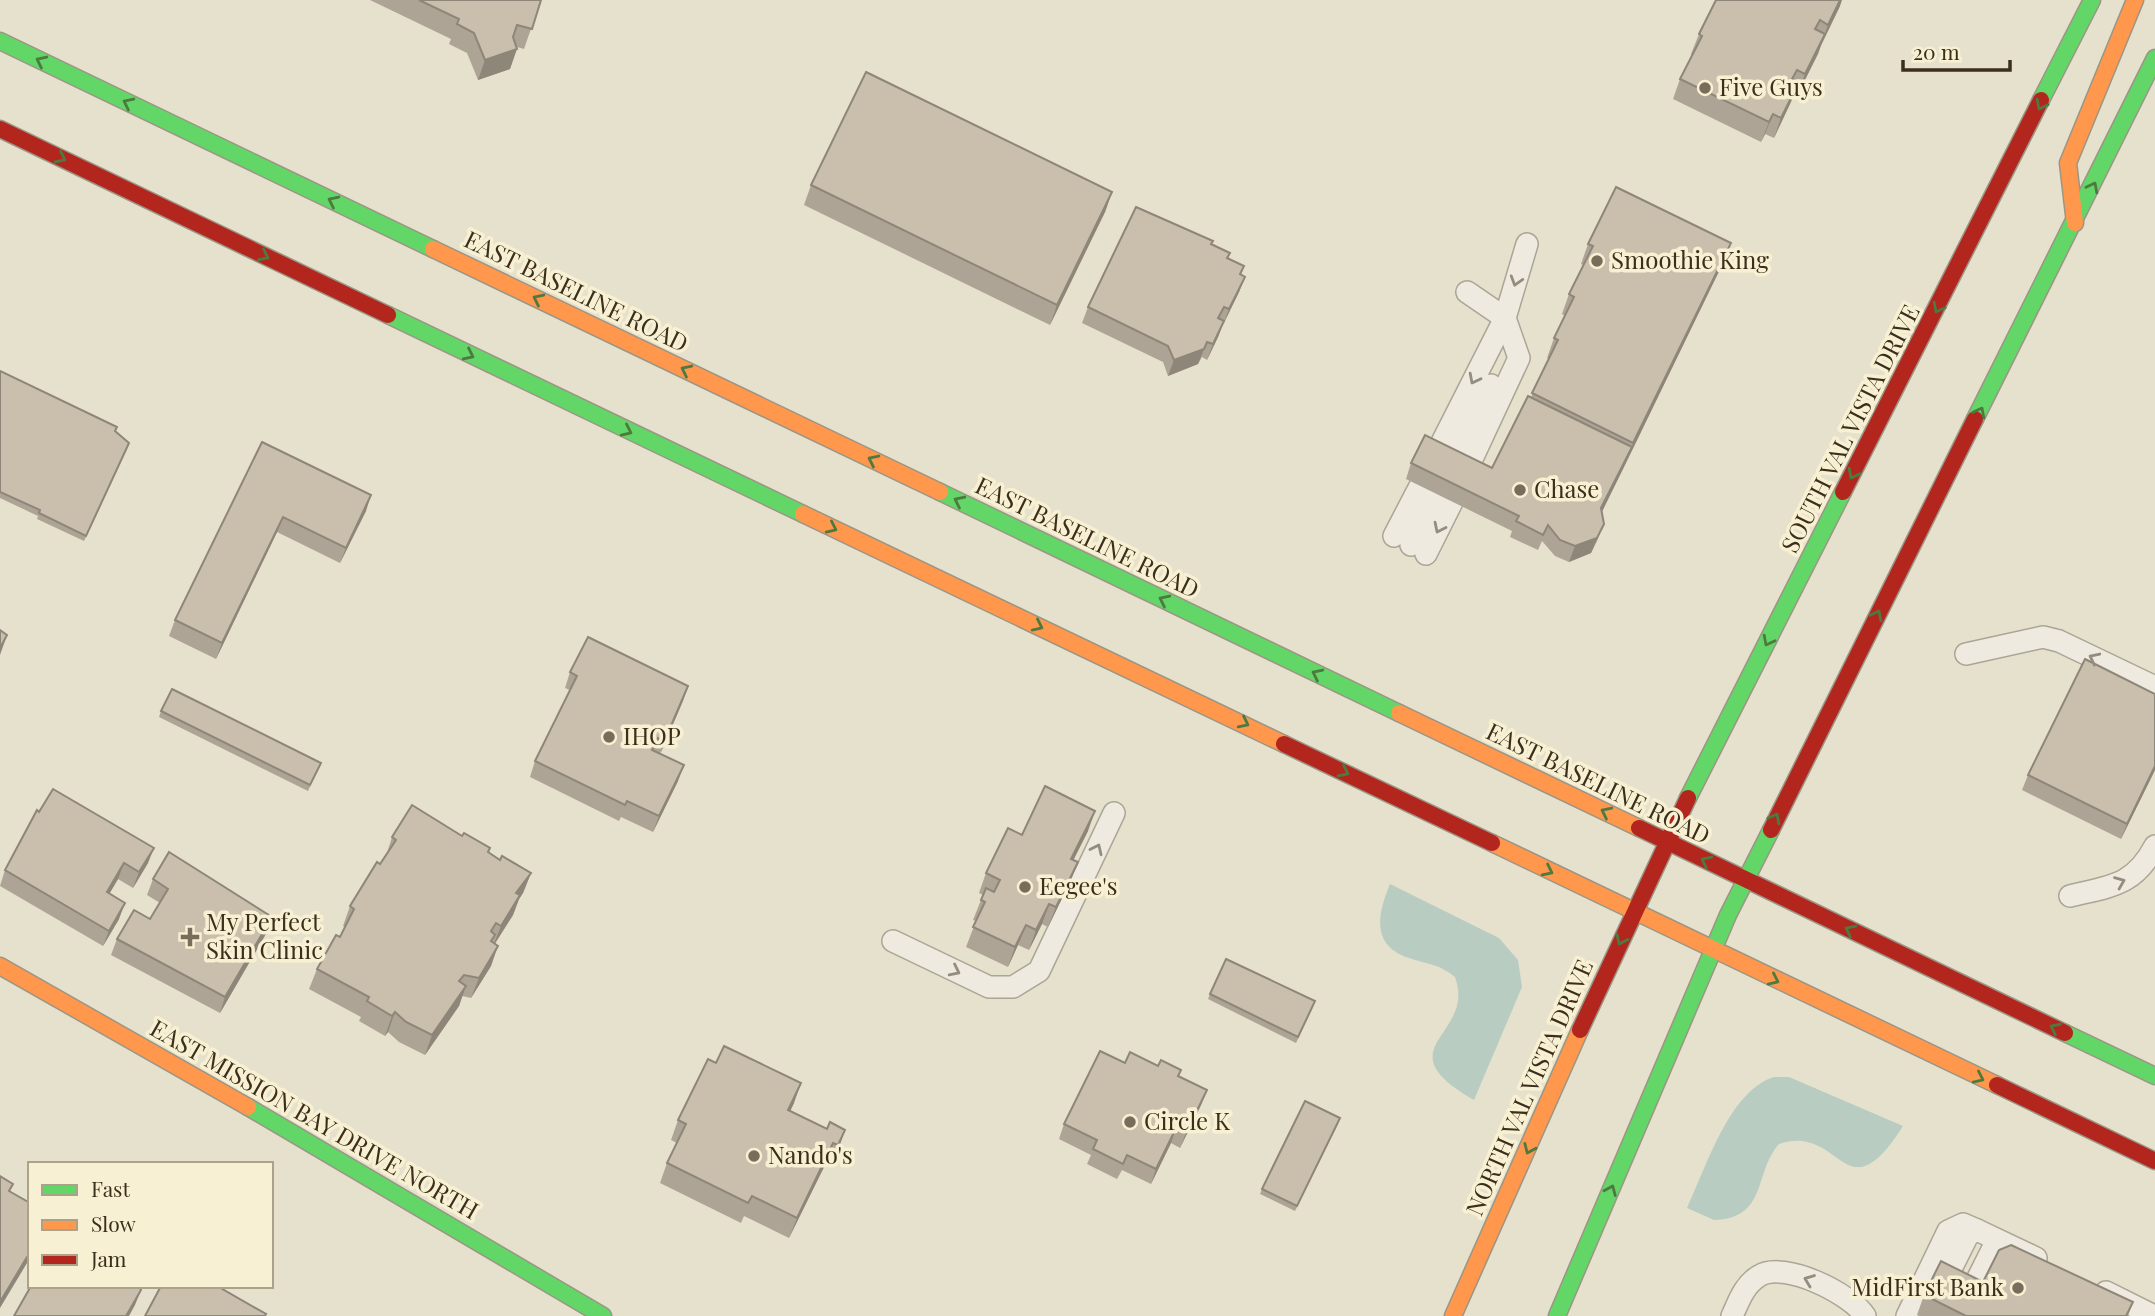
<svg xmlns="http://www.w3.org/2000/svg" width="2155" height="1316" font-family="'Playfair Display',serif">
  <rect width="100%" height="100%" fill="#e6e1cc"/>
  <g fill="#b8ccc2">
    <path d="M1390,884L1499,938L1518,960L1522,987L1474,1100C1381,1047 1477,1036 1455,977C1440,964 1426,964 1409,958C1370,945 1378,913 1390,884Z"/>
    <path d="M1774,1077H1789L1903,1126C1844,1219 1842,1122 1779,1144C1753,1174 1768,1218 1714,1220L1687,1208C1706,1168 1729,1091 1774,1077Z"/>
  </g>
  <g fill="none" stroke-linecap="round" stroke-linejoin="round">
    <g stroke="#aba596" stroke-width="24">
      <g id="lane">
        <polyline points="1434,458 1505,318 1527,244"/>
        <polyline points="1451,466 1491,385"/>
        <polyline points="1465,474 1519,358 1505,318 1467,292"/>
        <polyline points="1394,536 1420,486"/>
        <polyline points="1411,545 1437,494"/>
        <polyline points="1426,554 1452,502"/>
        <polyline points="1966,654 2043,637 2059,641 2155,687"/>
        <path d="M2070,896C2111,886 2134,886 2155,846"/>
        <polyline points="893,941 989,987 1013,987 1039,971 1114,813"/>
        <polyline points="1943,1285 1968,1235 1977,1230 2036,1258"/>
        <polyline points="2106,1292 2154,1316"/>
        <polyline points="1968,1298 1997,1240"/>
        <path d="M1732,1316C1739,1301 1744,1285 1759,1276C1784,1260 1851,1294 1865,1316"/>
        <polyline points="1907,1316 1948,1231 1963,1224 1977,1230"/>
      </g>
    </g>
    <g stroke="#9b9586" stroke-width="19">
      <g id="fast">
        <polyline points="0,41 433,249"/>
        <polyline points="2041,100 2092,0"/>
        <polyline points="388,315 803,514"/>
        <polyline points="1975,419 2155,58"/>
        <polyline points="940,492 1399,713"/>
        <polyline points="1688,798 1843,492"/>
        <polyline points="2065,1033 2155,1076"/>
        <polyline points="248,1107 603,1316"/>
        <polyline points="1557,1316 1728,915 1771,830"/>
      </g>
    </g>
    <g stroke="#9b9586" stroke-width="19">
      <g id="slow">
        <polyline points="2075,223 2068,163 2135,0"/>
        <polyline points="433,249 940,492"/>
        <polyline points="803,514 1284,744"/>
        <polyline points="1399,713 1639,828"/>
        <polyline points="1492,843 1997,1085"/>
        <polyline points="0,966 248,1107"/>
        <polyline points="1453,1316 1580,1030"/>
      </g>
    </g>
    <g stroke="#9b9586" stroke-width="19">
      <g id="jam">
        <polyline points="0,129 388,315"/>
        <polyline points="1843,492 2041,100"/>
        <polyline points="1284,744 1492,843"/>
        <polyline points="1639,828 2065,1033"/>
        <polyline points="1771,830 1975,419"/>
        <polyline points="1580,1030 1688,798"/>
        <polyline points="1997,1085 2155,1161"/>
      </g>
    </g>
    <use href="#lane" stroke="#eeeadf" stroke-width="21"/>
    <use href="#fast" stroke="#63d668" stroke-width="16"/>
    <use href="#slow" stroke="#ff974d" stroke-width="16"/>
    <use href="#jam" stroke="#b3261e" stroke-width="16"/>
  </g>
  <g fill="#aea495">
    <polygon points="370,0 541,0 524,49 517,47 510,69 478,80 467,53 449,44 451,39"/>
    <polygon points="1840,6 1798,94 1795,92 1774,138 1765,134 1761,142 1673,99 1680,79 1692,55 1691,54 1699,34"/>
    <polygon points="811,185 1112,192 1105,212 1050,325 804,205"/>
    <polygon points="1211,244 1230,253 1228,259 1244,266 1241,275 1245,277 1239,292 1223,324 1218,337 1207,360 1202,357 1198,364 1168,376 1163,362 1082,323 1088,307"/>
    <polygon points="1588,244 1723,263 1602,511 1598,539 1591,553 1569,562 1555,556 1542,541 1538,550 1510,537 1512,531 1406,479 1411,463 1492,468 1531,397 1549,359 1547,358 1554,338 1565,316 1562,314 1569,294 1583,265 1581,264"/>
    <polygon points="0,371 115,431 127,449 84,541 37,519 38,516 0,498"/>
    <polygon points="262,442 366,511 340,563 277,532 216,659 169,636 175,620"/>
    <polygon points="570,672 688,686 660,753 678,781 653,832 621,817 619,821 530,777 535,761 570,690 565,688"/>
    <polygon points="2155,694 2155,770 2121,839 2022,790 2028,775"/>
    <polygon points="161,711 321,763 308,791 159,717"/>
    <polygon points="37,810 148,863 133,888 118,879 109,894 119,919 103,946 0,886 5,870"/>
    <polygon points="1088,831 1073,860 1078,862 1070,882 1048,927 1042,924 1029,950 1018,945 1008,967 966,947 976,921 973,920 983,895 979,893 986,873 1022,835"/>
    <polygon points="392,837 488,852 500,860 531,873 523,893 519,899 513,915 495,944 491,966 471,998 462,996 459,1006 425,1055 399,1042 388,1032 385,1036 359,1021 361,1017 309,989 317,969 340,937 345,927 343,926 350,906 386,856"/>
    <polygon points="153,879 272,917 267,932 220,1013 111,955 117,939 150,919 160,903 147,895"/>
    <polygon points="1210,994 1313,1007 1296,1043 1208,999"/>
    <polygon points="1125,1063 1179,1076 1207,1090 1201,1105 1180,1148 1171,1143 1151,1184 1122,1170 1117,1179 1087,1164 1091,1155 1059,1139 1064,1124"/>
    <polygon points="794,1103 790,1111 827,1129 845,1130 838,1150 830,1165 826,1163 789,1238 744,1216 741,1223 660,1183 667,1163 677,1143 671,1140 678,1120"/>
    <polygon points="1338,1124 1295,1211 1260,1194 1262,1189"/>
    <polygon points="1983,1282 2133,1302 2128,1316 1919,1316 1917,1315 1924,1295"/>
  </g>
  <g fill="#8d8679">
    <polygon points="1840,0 1842,0 1840,6 1821,45 1828,25"/>
    <polygon points="1825,34 1818,54 1798,94 1805,74"/>
    <polygon points="517,49 510,69 478,80 485,60"/>
    <polygon points="1799,82 1791,102 1774,138 1781,118"/>
    <polygon points="1773,114 1765,134 1761,142 1769,122"/>
    <polygon points="1112,192 1105,212 1050,325 1057,305"/>
    <polygon points="1731,243 1723,263 1626,463 1633,443"/>
    <polygon points="1245,277 1239,292 1223,325 1229,309"/>
    <polygon points="1224,321 1218,337 1207,360 1213,344"/>
    <polygon points="1207,342 1198,364 1168,376 1174,360"/>
    <polygon points="1632,447 1626,463 1596,524 1601,508"/>
    <polygon points="371,495 366,511 340,563 346,548"/>
    <polygon points="283,517 277,532 216,659 222,643"/>
    <polygon points="1604,524 1591,553 1569,562 1575,546"/>
    <polygon points="7,635 0,655 0,648"/>
    <polygon points="688,686 683,701 659,757 664,742"/>
    <polygon points="684,765 678,781 653,832 659,816"/>
    <polygon points="2155,766 2155,770 2121,839 2127,824"/>
    <polygon points="1095,811 1088,831 1064,879 1071,859"/>
    <polygon points="154,848 148,863 133,888 139,872"/>
    <polygon points="1078,862 1070,882 1048,927 1056,907"/>
    <polygon points="124,863 118,879 101,908 107,892"/>
    <polygon points="531,873 523,893 519,899 513,915 493,946 501,926 516,893"/>
    <polygon points="125,903 119,919 103,946 109,931"/>
    <polygon points="1049,904 1042,924 1029,950 1036,930"/>
    <polygon points="272,917 267,932 220,1013 225,997"/>
    <polygon points="1026,925 1018,945 1008,967 1015,947"/>
    <polygon points="498,946 491,966 471,998 479,978"/>
    <polygon points="466,986 459,1006 425,1055 432,1035"/>
    <polygon points="395,1012 388,1032 385,1036 392,1016"/>
    <polygon points="801,1083 794,1103 781,1130 788,1110"/>
    <polygon points="1207,1090 1201,1105 1180,1148 1186,1133"/>
    <polygon points="1176,1128 1171,1143 1151,1184 1156,1169"/>
    <polygon points="845,1130 838,1150 830,1165 838,1145"/>
    <polygon points="833,1143 826,1163 789,1238 797,1218"/>
    <polygon points="30,1252 30,1258 0,1308 0,1302"/>
    <polygon points="141,1290 135,1305 129,1316 126,1316"/>
  </g>
  <g fill="#cabfad" stroke="#8d8679" stroke-width="2">
    <polygon points="419,0 541,0 532,29 517,25 513,37 517,49 485,60 474,33 457,24 459,19"/>
    <polygon points="1716,0 1840,0 1828,25 1820,20 1815,29 1825,34 1805,74 1797,70 1792,79 1799,82 1781,118 1773,114 1769,122 1680,79 1702,36 1699,34"/>
    <polygon points="866,72 1112,192 1057,305 811,185"/>
    <polygon points="1616,187 1731,243 1633,443 1532,393 1558,340 1554,338 1574,297 1569,294 1593,246 1588,244"/>
    <polygon points="1136,207 1213,241 1211,244 1230,253 1227,258 1244,266 1240,274 1245,277 1229,309 1224,307 1218,318 1224,321 1213,344 1207,342 1204,349 1174,360 1168,346 1088,307"/>
    <polygon points="0,371 117,427 115,431 129,443 86,536 39,513 40,510 0,492"/>
    <polygon points="1528,396 1632,447 1601,508 1604,524 1597,538 1575,546 1560,540 1548,525 1543,535 1516,521 1519,516 1411,463 1425,435 1492,468"/>
    <polygon points="262,442 371,495 346,548 283,517 222,643 175,620"/>
    <polygon points="0,630 7,635 0,648"/>
    <polygon points="588,637 688,686 664,742 658,738 652,750 684,765 659,816 627,801 625,805 535,761 577,676 570,672"/>
    <polygon points="2085,659 2155,694 2155,766 2127,824 2028,775"/>
    <polygon points="172,689 321,763 310,785 161,711"/>
    <polygon points="1045,786 1095,811 1071,859 1078,862 1056,907 1049,904 1036,930 1026,925 1015,947 973,927 985,902 981,900 986,888 994,892 1000,880 986,873 1008,828 1022,835"/>
    <polygon points="53,789 154,848 139,872 124,863 107,892 125,903 109,931 5,870 37,810 39,812"/>
    <polygon points="412,805 462,836 464,833 490,848 488,852 500,860 502,856 531,873 516,893 520,895 501,926 496,923 491,931 495,935 491,941 498,946 479,978 464,975 459,981 466,986 432,1035 406,1022 395,1012 392,1016 367,1001 369,997 317,969 336,935 340,937 354,909 350,906 377,862 380,864 396,840 392,837"/>
    <polygon points="169,852 272,917 225,997 117,939 134,910 150,919 168,889 153,879"/>
    <polygon points="1226,959 1315,1001 1298,1037 1210,994"/>
    <polygon points="724,1046 801,1083 788,1110 827,1129 830,1122 845,1130 838,1145 833,1143 797,1218 752,1196 748,1203 667,1163 686,1124 678,1120 708,1059 716,1063"/>
    <polygon points="1100,1051 1125,1063 1130,1052 1158,1066 1161,1060 1181,1070 1178,1076 1207,1090 1186,1133 1176,1128 1156,1169 1127,1155 1123,1164 1093,1149 1097,1140 1064,1124"/>
    <polygon points="1305,1101 1340,1118 1297,1206 1262,1189"/>
    <polygon points="0,1176 13,1184 9,1191 30,1203 30,1252 0,1302"/>
    <polygon points="2011,1245 2133,1302 2126,1316 1966,1316 1924,1295 1941,1261 1983,1282 1999,1250"/>
    <polygon points="31,1286 139,1286 141,1290 126,1316 14,1316"/>
    <polygon points="161,1286 217,1286 266,1314 265,1316 145,1316"/>
  </g>
  <defs><path id="oneway-chevron" d="M-2-3.5L2.5 0L-2 3.5" fill="none" stroke-width="1.6" stroke-linecap="round" stroke-linejoin="round" transform="scale(1.75)"/></defs>
  <g stroke="#4d7a3f">
    <use href="#oneway-chevron" transform="translate(41 61) rotate(-154)"/>
    <use href="#oneway-chevron" transform="translate(128 103) rotate(-154)"/>
    <use href="#oneway-chevron" transform="translate(2041 105) rotate(117)"/>
    <use href="#oneway-chevron" transform="translate(61 158) rotate(26)"/>
    <use href="#oneway-chevron" transform="translate(2093 187) rotate(-63)"/>
    <use href="#oneway-chevron" transform="translate(333 201) rotate(-154)"/>
    <use href="#oneway-chevron" transform="translate(264 256) rotate(26)"/>
    <use href="#oneway-chevron" transform="translate(538 299) rotate(-154)"/>
    <use href="#oneway-chevron" transform="translate(1938 308) rotate(117)"/>
    <use href="#oneway-chevron" transform="translate(469 355) rotate(26)"/>
    <use href="#oneway-chevron" transform="translate(686 370) rotate(-154)"/>
    <use href="#oneway-chevron" transform="translate(1980 412) rotate(-63)"/>
    <use href="#oneway-chevron" transform="translate(627 431) rotate(25)"/>
    <use href="#oneway-chevron" transform="translate(873 460) rotate(-154)"/>
    <use href="#oneway-chevron" transform="translate(1853 474) rotate(117)"/>
    <use href="#oneway-chevron" transform="translate(959 501) rotate(-154)"/>
    <use href="#oneway-chevron" transform="translate(832 528) rotate(25)"/>
    <use href="#oneway-chevron" transform="translate(1164 600) rotate(-154)"/>
    <use href="#oneway-chevron" transform="translate(1877 615) rotate(-63)"/>
    <use href="#oneway-chevron" transform="translate(1038 626) rotate(25)"/>
    <use href="#oneway-chevron" transform="translate(1768 641) rotate(117)"/>
    <use href="#oneway-chevron" transform="translate(1317 674) rotate(-154)"/>
    <use href="#oneway-chevron" transform="translate(1244 723) rotate(26)"/>
    <use href="#oneway-chevron" transform="translate(1344 772) rotate(26)"/>
    <use href="#oneway-chevron" transform="translate(1606 812) rotate(-154)"/>
    <use href="#oneway-chevron" transform="translate(1775 818) rotate(-63)"/>
    <use href="#oneway-chevron" transform="translate(1706 861) rotate(-154)"/>
    <use href="#oneway-chevron" transform="translate(1548 871) rotate(26)"/>
    <use href="#oneway-chevron" transform="translate(1850 930) rotate(-154)"/>
    <use href="#oneway-chevron" transform="translate(1621 940) rotate(115)"/>
    <use href="#oneway-chevron" transform="translate(1774 980) rotate(25)"/>
    <use href="#oneway-chevron" transform="translate(2055 1028) rotate(-154)"/>
    <use href="#oneway-chevron" transform="translate(1979 1078) rotate(25)"/>
    <use href="#oneway-chevron" transform="translate(1529 1149) rotate(114)"/>
    <use href="#oneway-chevron" transform="translate(1611 1190) rotate(-67)"/>
  </g>
  <g stroke="#948c7e">
    <use href="#oneway-chevron" transform="translate(1516 281) rotate(107)"/>
    <use href="#oneway-chevron" transform="translate(1474 379) rotate(117)"/>
    <use href="#oneway-chevron" transform="translate(1439 528) rotate(116)"/>
    <use href="#oneway-chevron" transform="translate(2094 658) rotate(-154)"/>
    <use href="#oneway-chevron" transform="translate(1097 849) rotate(-65)"/>
    <use href="#oneway-chevron" transform="translate(2120 882) rotate(-22)"/>
    <use href="#oneway-chevron" transform="translate(955 971) rotate(26)"/>
    <use href="#oneway-chevron" transform="translate(1809 1280) rotate(-159)"/>
  </g>
  <g fill="#776d5a" stroke="#f8f0d2" stroke-width="2.5">
    <circle cx="1705" cy="88" r="7"/>
    <circle cx="1597" cy="261" r="7"/>
    <circle cx="1520" cy="490" r="7"/>
    <circle cx="609" cy="737" r="7"/>
    <circle cx="1025" cy="887" r="7"/>
    <path d="M186.5 926.5h7v7h7v7h-7v7h-7v-7h-7v-7h7z"/>
    <circle cx="1130" cy="1122" r="7"/>
    <circle cx="754" cy="1156" r="7"/>
    <circle cx="2018" cy="1288" r="7"/>
  </g>
  <g text-anchor="middle" stroke-width="7" stroke-linejoin="round" paint-order="stroke">
    <g font-size="24" fill="#3b2e1d" stroke="#f8f0d2" text-anchor="start">
      <text x="1719" y="96">Five Guys</text>
      <text x="1611" y="269">Smoothie King</text>
      <text x="1534" y="498">Chase</text>
      <text x="623" y="745">IHOP</text>
      <text x="1039" y="895">Eegee's</text>
      <text x="206" y="931">My Perfect<tspan x="206" dy="28">Skin Clinic</tspan></text>
      <text x="1144" y="1130">Circle K</text>
      <text x="768" y="1164">Nando's</text>
      <text x="2004" y="1296" text-anchor="end">MidFirst Bank</text>
    </g>
    <g font-size="24" fill="#3b2e1d" stroke="#f8f0d2">
      <text transform="translate(576 292) rotate(26)" y="8">EAST BASELINE ROAD</text>
      <text transform="translate(1851 429) rotate(-63)" y="8">SOUTH VAL VISTA DRIVE</text>
      <text transform="translate(1087 538) rotate(26)" y="8">EAST BASELINE ROAD</text>
      <text transform="translate(1598 784) rotate(26)" y="8">EAST BASELINE ROAD</text>
      <text transform="translate(1530 1088) rotate(-66)" y="8">NORTH VAL VISTA DRIVE</text>
      <text transform="translate(314 1120) rotate(30)" y="8">EAST MISSION BAY DRIVE NORTH</text>
    </g>
  </g>
  <rect x="28" y="1162" width="245" height="126" fill="#f8f0d2" stroke="#aca28a" stroke-width="2"/>
  <rect x="42" y="1185" width="35" height="10" fill="#63d668" stroke="#aca28a" stroke-width="2"/>
  <text x="91" y="1197" font-size="21" fill="#3b2e1d">Fast</text>
  <rect x="42" y="1220" width="35" height="10" fill="#ff974d" stroke="#aca28a" stroke-width="2"/>
  <text x="91" y="1232" font-size="21" fill="#3b2e1d">Slow</text>
  <rect x="42" y="1255" width="35" height="10" fill="#b3261e" stroke="#aca28a" stroke-width="2"/>
  <text x="91" y="1267" font-size="21" fill="#3b2e1d">Jam</text>
  <path d="M1903 60v10h107v-10" fill="none" stroke="#3b2e1d" stroke-width="3.5"/>
  <text x="1913" y="60" font-size="21" fill="#3b2e1d" stroke="#f8f0d2" stroke-width="5" paint-order="stroke">20 m</text>
</svg>
